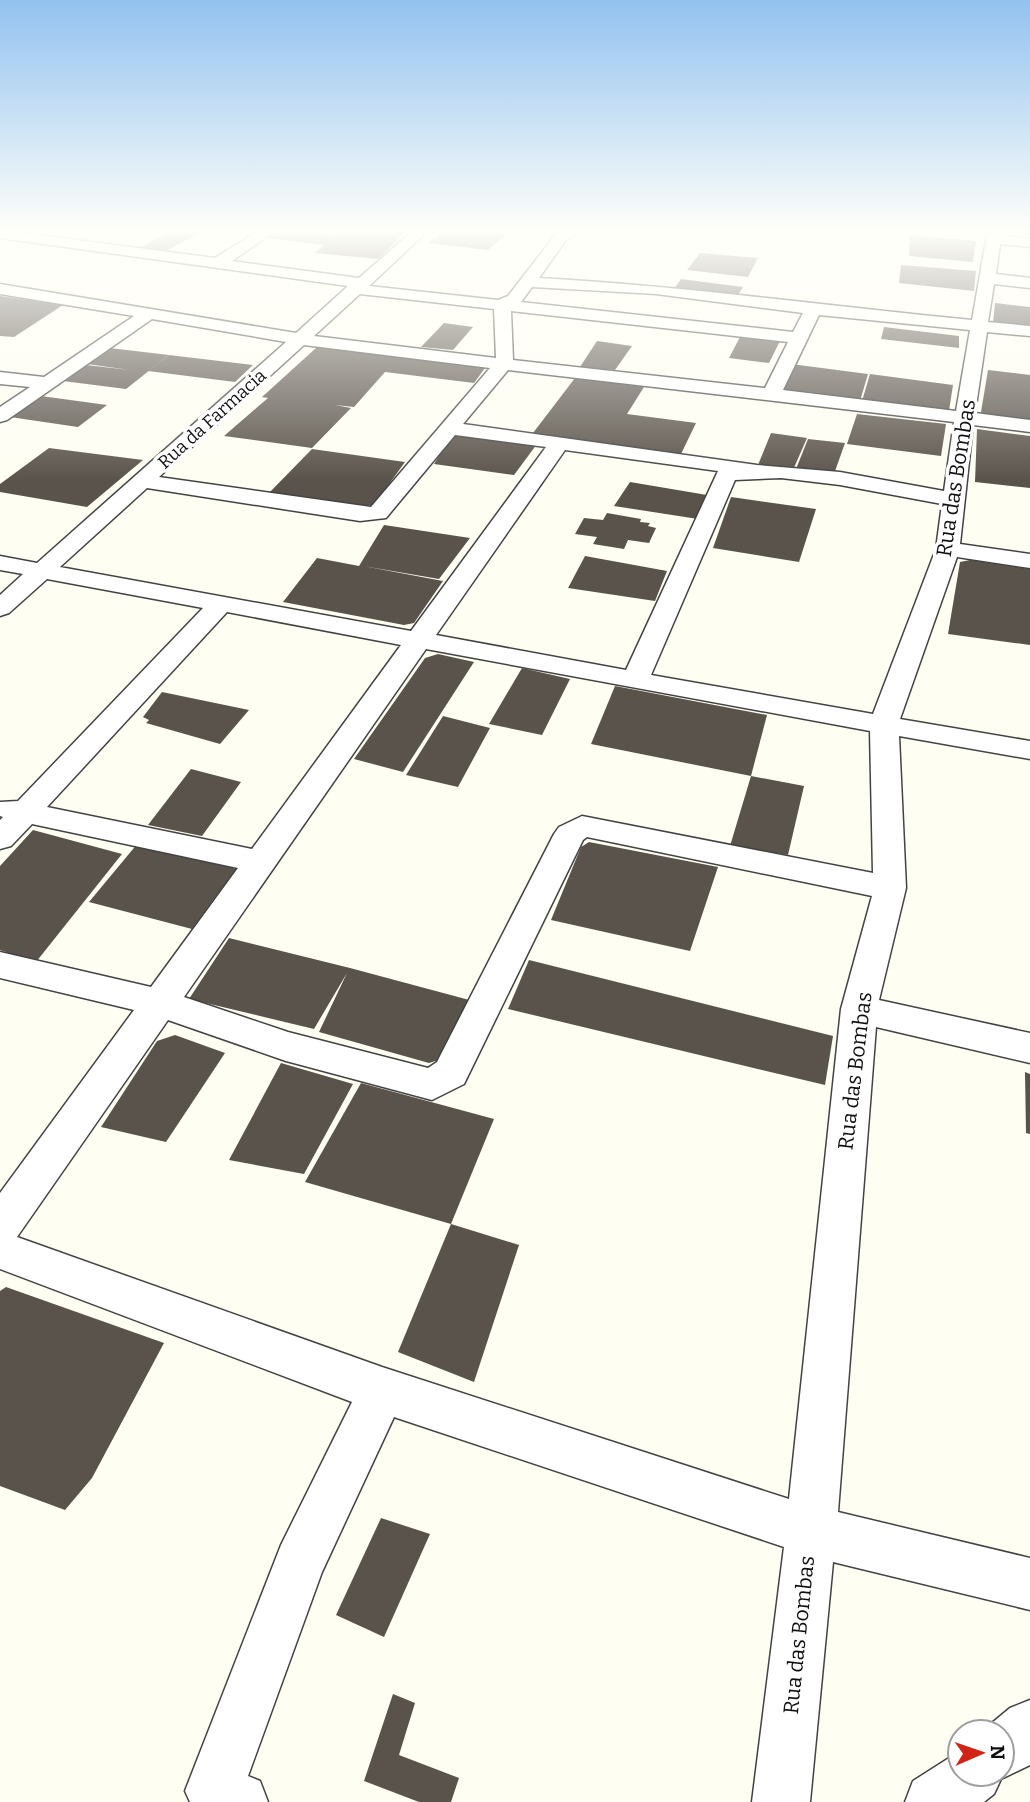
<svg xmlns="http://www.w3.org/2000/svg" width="1030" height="1802" font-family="Bitter,serif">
  <rect width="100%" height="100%" fill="#fffef3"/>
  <g fill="#5a534b">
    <polygon points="173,229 203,231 160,254 135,251"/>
    <polygon points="279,229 337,235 345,229 409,229 378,259 315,253 324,245 266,238"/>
    <polygon points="446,229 512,229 488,250 428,243"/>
    <polygon points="910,235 976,241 973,262 909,256"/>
    <polygon points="700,253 758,258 748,277 687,270"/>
    <polygon points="901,265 976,271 974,291 899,283"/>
    <polygon points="681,279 743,287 737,297 674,289"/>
    <polygon points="0,296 29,300 63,305 14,337 0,336"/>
    <polygon points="995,303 1030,307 1030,328 993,323"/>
    <polygon points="444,323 473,327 453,350 421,347"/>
    <polygon points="884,327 959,336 959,348 881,339"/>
    <polygon points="741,335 781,339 769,363 729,358"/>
    <polygon points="597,341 632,346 615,370 580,367"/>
    <polygon points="328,346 482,366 485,368 474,383 385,372 354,407 335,405 351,408 312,448 224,436 268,398 262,397 316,348"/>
    <polygon points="110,348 169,355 126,389 63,381 86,365 130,370 87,364"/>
    <polygon points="169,355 253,365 235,382 148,371"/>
    <polygon points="791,364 868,374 860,401 784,392 780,389"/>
    <polygon points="988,370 1030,375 1030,421 987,417 981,412"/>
    <polygon points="870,374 953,385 949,411 862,401"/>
    <polygon points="575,378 644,387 627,414 696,423 681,454 533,433"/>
    <polygon points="41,396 107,405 78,427 10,417"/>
    <polygon points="857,414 946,424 941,456 847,444"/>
    <polygon points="977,429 1030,436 1030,488 975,482"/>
    <polygon points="771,433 807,438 793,470 758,465"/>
    <polygon points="465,434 537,444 514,475 434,464 451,436"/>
    <polygon points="808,439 845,443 834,474 796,469"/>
    <polygon points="49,448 143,460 87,507 0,492 0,484"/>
    <polygon points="312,449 405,462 374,505 360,507 268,494"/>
    <polygon points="630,482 707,495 698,519 614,506"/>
    <polygon points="731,497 816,509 799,562 713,548"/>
    <polygon points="607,513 641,519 640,522 650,523 648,526 656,528 649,543 628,540 624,549 593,544 597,537 575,534 584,518 603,520"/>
    <polygon points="384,525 470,538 439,579 363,566 443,581 414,623 404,625 283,602 317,558 359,566"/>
    <polygon points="585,556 667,571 655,601 568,588"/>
    <polygon points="970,560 1030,569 1030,645 948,634 960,562"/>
    <polygon points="438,654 474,662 403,772 354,759 425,658"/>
    <polygon points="522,668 570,679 542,735 489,724"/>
    <polygon points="615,686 767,715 751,776 591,744"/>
    <polygon points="162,692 249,710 220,744 146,723 149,720 143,717"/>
    <polygon points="443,716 490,728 458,787 406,775"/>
    <polygon points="191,769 241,782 202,836 148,825"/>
    <polygon points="751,776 804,786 788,855 730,846"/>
    <polygon points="33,830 122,854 36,962 0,950 0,866"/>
    <polygon points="589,842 718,867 690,951 551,920 581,847"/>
    <polygon points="138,843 236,869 192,929 89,902"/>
    <polygon points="229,938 350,968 473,1001 442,1059 429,1063 319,1032 347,973 314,1029 189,999"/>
    <polygon points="529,960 833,1036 825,1085 508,1009"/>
    <polygon points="175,1035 225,1053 166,1142 101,1127 157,1041"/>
    <polygon points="281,1063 353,1084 304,1174 229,1160"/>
    <polygon points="1025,1072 1030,1074 1030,1134 1026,1133"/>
    <polygon points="361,1083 494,1119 451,1224 305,1182"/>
    <polygon points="451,1224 519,1245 474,1382 398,1352"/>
    <polygon points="6,1287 164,1343 92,1478 65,1510 0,1486 0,1291"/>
    <polygon points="381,1518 430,1534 384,1637 336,1615"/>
    <polygon points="393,1694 415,1703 399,1755 459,1778 451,1802 419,1802 364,1781"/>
  </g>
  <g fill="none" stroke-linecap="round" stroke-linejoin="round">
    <g stroke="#434343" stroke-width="3">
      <g id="street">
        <path d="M261,229H278L232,261L359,278L415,229H430L369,286L498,300L508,296L556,234L564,229H581L566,240L539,278C684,286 827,306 972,320L988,229H1002L1001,235L1030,239V247L1000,244L996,274L1030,278V288L994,284L988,322L1030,326V336L987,332L975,413L1030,420V432L973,425L960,544L1030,554V568L957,557L900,719L1030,741V759L899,736L906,888L879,1000L1030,1033V1063L876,1027L838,1512L1030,1558V1610L833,1562L810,1802H752L784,1547L394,1417L322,1572L248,1776L260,1781L268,1802H190L185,1791L281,1545L352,1402L0,1269V1193L134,1010L0,978V952L151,987L238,868L32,824L11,846L0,849V820L3,817L0,816V802L18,801L203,608L47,579L9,613L0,616V595L23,574L0,570V556L37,563L286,342L152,319L7,420L0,422V407L30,387L0,384V372L44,377L134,316L0,294V284L296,333L348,286L0,238V230L215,258ZM532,287L656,294L803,313L793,332L521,302ZM360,294L494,309L496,358L314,336ZM511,311L788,342L765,388L513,360ZM819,315L970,330L956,411L783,390ZM304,345L490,368L371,507L159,477ZM508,370L954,422L944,491L840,472L757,465L463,424ZM455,435L546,447L411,631L60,567L147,488L360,521L386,518ZM565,450L718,471L626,670L436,635ZM781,478L840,485L942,504L936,549L873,714L651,675L735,480ZM227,612L401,645L252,849L47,807ZM426,649L870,731L873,873L582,816L559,827L554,834L437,1062L428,1068L288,1032L184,997ZM587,837L872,896L841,1009L789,1499L382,1367L17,1237L168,1020L286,1061L432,1100L464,1084L583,840Z"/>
        <polygon points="1030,1700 1030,1765 1001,1779 994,1794 984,1802 905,1802 913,1781 960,1751 960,1774 1002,1774 1002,1732 981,1732 1010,1708"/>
      </g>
    </g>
    <use href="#street" fill="#fff" fill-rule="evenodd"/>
  </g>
  <linearGradient id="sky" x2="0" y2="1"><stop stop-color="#92c2f0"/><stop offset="0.48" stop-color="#fffffa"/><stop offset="1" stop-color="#fffffa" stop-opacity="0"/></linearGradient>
  <rect width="1030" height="481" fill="url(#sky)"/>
  <g text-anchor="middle" stroke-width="7" stroke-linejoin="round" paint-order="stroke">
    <g font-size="18" fill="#101010" stroke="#fff">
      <text transform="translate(212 419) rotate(-42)" y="6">Rua da Farmacia</text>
    </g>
    <g font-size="21" fill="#101010" stroke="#fff">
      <text transform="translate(956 478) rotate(-81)" y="7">Rua das Bombas</text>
      <text transform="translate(855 1071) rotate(-83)" y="7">Rua das Bombas</text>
      <text transform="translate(799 1635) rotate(-84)" y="7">Rua das Bombas</text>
    </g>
  </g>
  <g transform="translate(981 1753) rotate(88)"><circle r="33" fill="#ffffff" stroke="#9f9f9f" stroke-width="2"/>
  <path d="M0-5L12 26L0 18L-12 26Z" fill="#d12417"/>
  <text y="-10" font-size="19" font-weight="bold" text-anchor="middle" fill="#101010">N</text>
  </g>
</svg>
